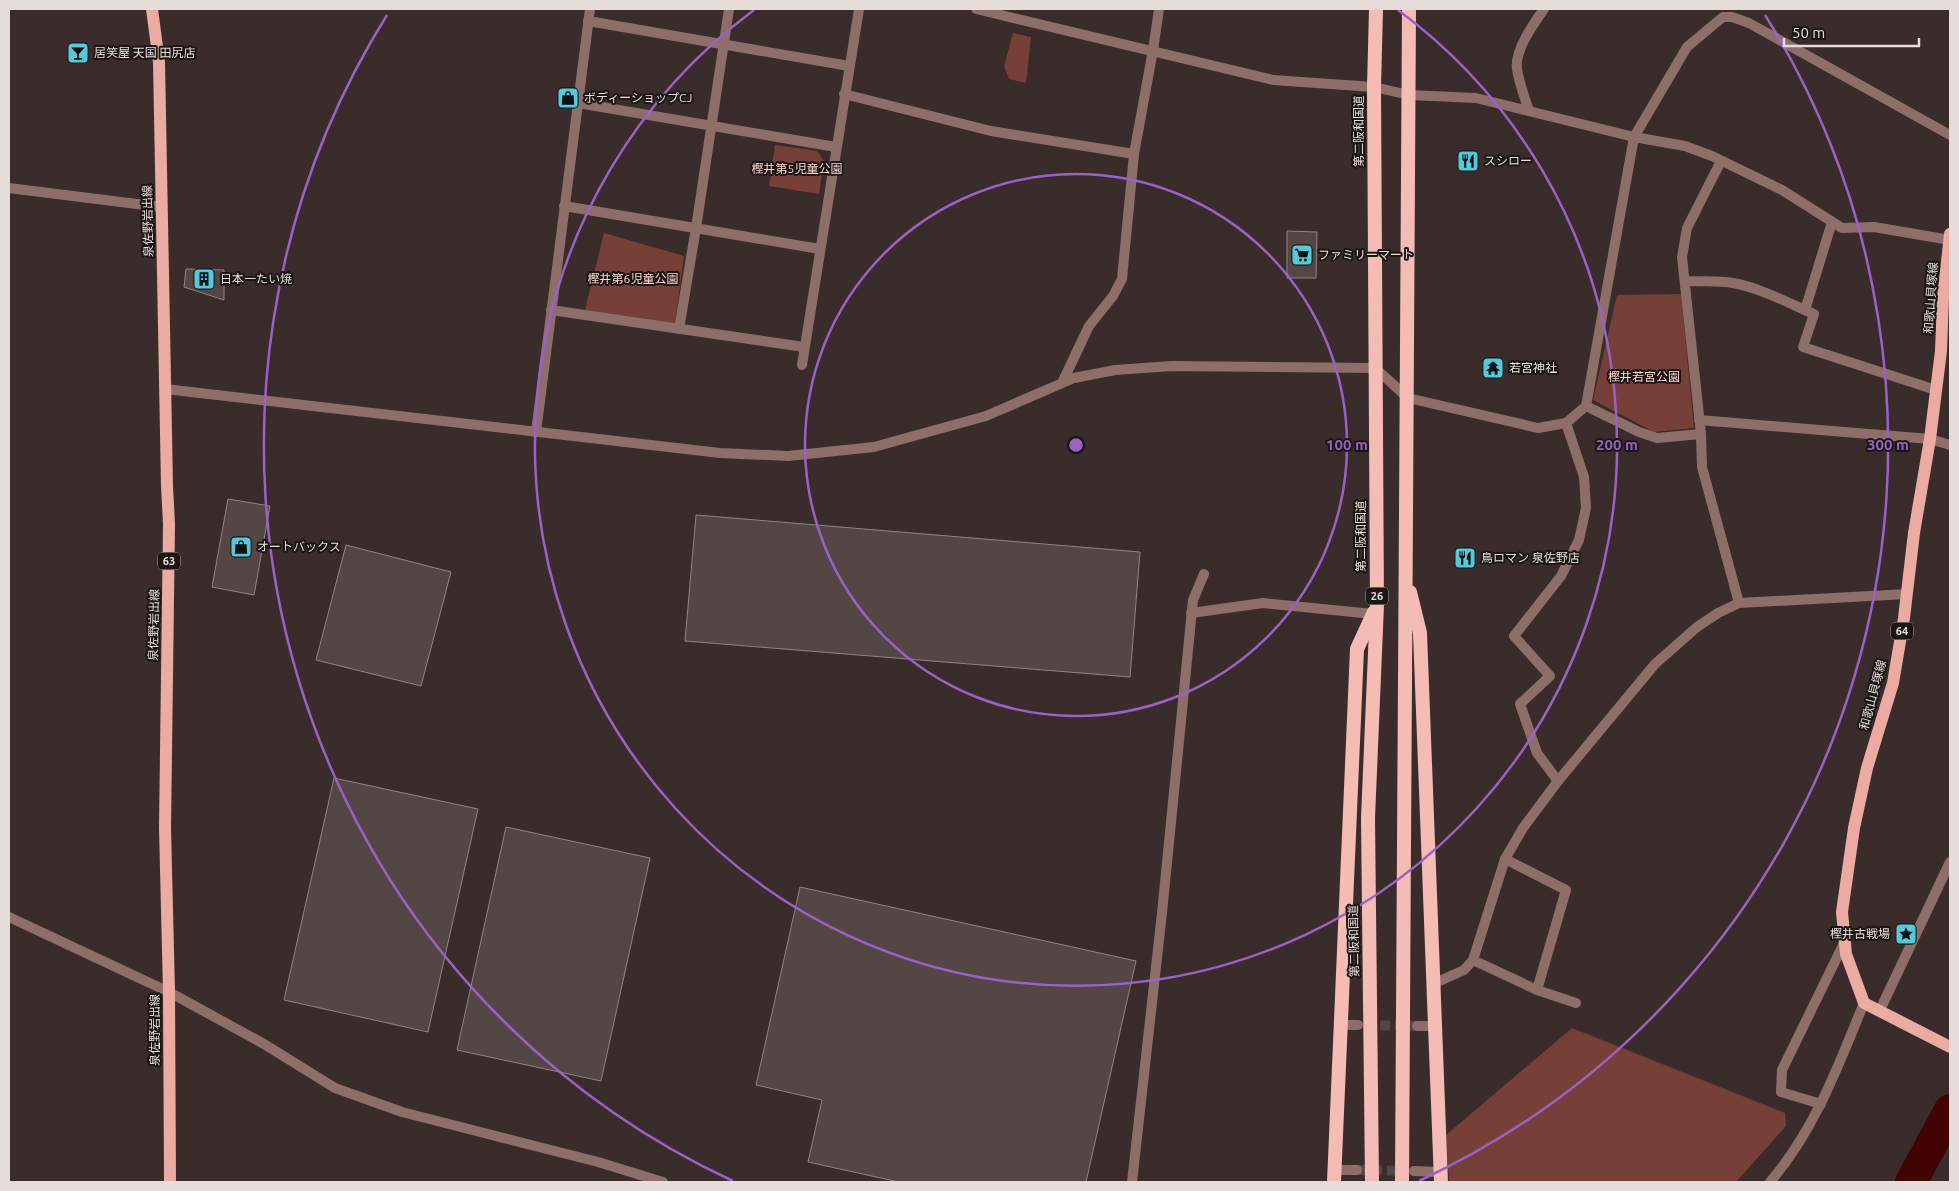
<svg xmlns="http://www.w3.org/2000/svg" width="1959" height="1191" font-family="Ubuntu,'Noto Sans JP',sans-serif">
  <rect width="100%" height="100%" fill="#392c2a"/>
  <g fill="#763f38">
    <polygon points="1013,33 1031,37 1026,83 1009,79 1004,66"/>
    <polygon points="775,145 817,151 824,161 819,194 769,186"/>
    <polygon points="604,233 684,256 675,323 585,310"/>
    <polygon points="1681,294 1694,428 1654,432 1593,400 1617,295"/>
    <polygon points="1572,1028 1785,1113 1786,1126 1736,1182 1449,1182 1446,1135"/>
  </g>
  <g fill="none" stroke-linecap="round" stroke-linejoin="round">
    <polyline stroke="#410403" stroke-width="32" points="1911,1182 1950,1110"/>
  </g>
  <g fill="#544644" stroke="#948481">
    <polygon points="1287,231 1317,232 1316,278 1287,278"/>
    <polygon points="186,269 224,270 224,300 184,287"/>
    <polygon points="228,499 270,506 254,595 212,587"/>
    <polygon points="696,515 1140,552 1130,677 685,641"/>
    <polygon points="346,545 451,572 421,686 316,660"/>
    <polygon points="334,778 478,809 428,1032 284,1000"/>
    <polygon points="506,827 650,858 601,1081 457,1050"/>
    <polygon points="800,887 1136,961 1086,1182 899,1182 808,1162 822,1100 756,1085"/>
  </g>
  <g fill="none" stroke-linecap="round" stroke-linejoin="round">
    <g stroke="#534745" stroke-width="10" stroke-dasharray="10 5" stroke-linecap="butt">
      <polyline points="1365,1025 1417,1026"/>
      <polyline points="1357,1170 1408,1171"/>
    </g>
    <g stroke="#8d6e69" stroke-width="10">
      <polyline points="588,21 849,66"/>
      <polyline points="844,94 991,131 1134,154"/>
      <polyline points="1409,95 1476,98 1634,137 1685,146 1712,156 1782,190 1842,228 1874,227 1950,240"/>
      <polyline points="578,103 836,147"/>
      <path d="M1529,111C1525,98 1519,83 1517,69C1514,51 1534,23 1544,9"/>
      <polyline points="1721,161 1687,228 1682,257 1701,434 1702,467 1739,603"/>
      <polyline points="564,206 820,249"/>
      <path d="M1685,281C1700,282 1718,280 1733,283C1761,288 1788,303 1814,314L1803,347L1936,390"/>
      <polyline points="551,310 804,347"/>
      <polyline points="1805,310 1832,222"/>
      <polyline points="679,329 696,228 729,9"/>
      <polyline points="802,365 859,9"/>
      <polyline points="1062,383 1089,326 1113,296 1122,279 1134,154 1153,50 1159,9"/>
      <polyline points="165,389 720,453 788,456 874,447 986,416 1074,378 1115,370 1172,366 1375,368 1408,398 1538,428 1566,423 1586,406 1634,137 1687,47 1723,17 1732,17 1749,23 1950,135"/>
      <polyline points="1586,406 1639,432 1657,438 1701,434"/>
      <polyline points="1699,420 1930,439 1950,445"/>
      <polyline points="536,432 590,9"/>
      <polyline points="1191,613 1263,603 1373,614"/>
      <polyline points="1558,781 1537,753 1520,704 1550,676 1514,636 1561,576 1579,540 1586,508 1584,477 1566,423"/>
      <polyline points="1505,859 1566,890 1537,990"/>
      <polyline points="1473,960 1537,990 1576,1003"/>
      <polyline points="1433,984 1464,970 1473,960 1505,859 1523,828 1558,781 1655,664 1697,627 1718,613 1739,603 1907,594"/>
      <polyline points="1880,1010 1950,862"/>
      <polyline points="1341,1025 1358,1025"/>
      <polyline points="1417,1026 1435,1026"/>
      <polyline points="1821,1104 1781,1092 1782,1070 1845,941"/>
      <polyline points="1334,1170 1357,1170"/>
      <polyline points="1414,1171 1440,1172"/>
      <polyline points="1132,1182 1162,913 1193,600 1204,574"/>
    </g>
    <g stroke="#8d6e69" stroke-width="10">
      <polyline points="976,9 1273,80 1374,87 1409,95"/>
      <polyline points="9,188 161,207"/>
      <polyline points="9,917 169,992 264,1044 335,1088 402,1112 598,1162 663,1182"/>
      <path d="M1770,1182C1815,1130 1838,1066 1864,1003"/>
    </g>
    <g stroke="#ebaba2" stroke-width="12">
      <polyline points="152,9 159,62 167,486 169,524 165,828 169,992 170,1182"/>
      <polyline points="1950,234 1943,298 1941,351 1930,439 1914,533 1904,618 1893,683 1867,768 1854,828 1842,912 1846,954 1864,1003 1950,1047"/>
    </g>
    <g stroke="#f4bcb4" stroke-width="14">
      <polyline points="1410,592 1420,633 1441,1182"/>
      <polyline points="1334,1182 1357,649 1374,612"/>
      <polyline points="1372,1182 1368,818 1377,605 1374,87 1376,9"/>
      <polyline points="1402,1182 1409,9"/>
    </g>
  </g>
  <g fill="none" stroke="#9b61c7" stroke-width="2.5">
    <circle cx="1076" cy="445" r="271"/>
    <path d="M1398 10A541 541 0 1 1 754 10"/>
    <path d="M733 1181A812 812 0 0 1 387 15M1765 15A812 812 0 0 1 1419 1181"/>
  </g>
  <defs>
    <g id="bar-square" transform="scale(1.125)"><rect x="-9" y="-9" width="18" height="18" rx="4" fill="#53cadc" stroke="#1c1615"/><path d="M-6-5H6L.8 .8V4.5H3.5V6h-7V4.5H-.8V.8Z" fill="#111"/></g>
    <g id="shop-square" transform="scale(1.125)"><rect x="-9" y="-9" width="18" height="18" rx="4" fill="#53cadc" stroke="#1c1615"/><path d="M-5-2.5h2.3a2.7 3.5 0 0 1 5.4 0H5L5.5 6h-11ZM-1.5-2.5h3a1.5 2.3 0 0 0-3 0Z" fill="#111"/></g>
    <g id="restaurant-square" transform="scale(1.125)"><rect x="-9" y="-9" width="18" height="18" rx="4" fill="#53cadc" stroke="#1c1615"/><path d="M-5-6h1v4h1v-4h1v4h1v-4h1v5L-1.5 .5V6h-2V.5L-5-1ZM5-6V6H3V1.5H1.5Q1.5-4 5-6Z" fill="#111"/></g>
    <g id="supermarket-square" transform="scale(1.125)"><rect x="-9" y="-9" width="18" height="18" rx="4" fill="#53cadc" stroke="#1c1615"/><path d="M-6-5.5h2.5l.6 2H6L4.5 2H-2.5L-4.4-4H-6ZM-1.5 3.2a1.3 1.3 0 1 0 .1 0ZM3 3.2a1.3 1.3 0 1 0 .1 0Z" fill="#111"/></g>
    <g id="building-square" transform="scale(1.125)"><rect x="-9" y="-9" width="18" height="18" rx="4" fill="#53cadc" stroke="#1c1615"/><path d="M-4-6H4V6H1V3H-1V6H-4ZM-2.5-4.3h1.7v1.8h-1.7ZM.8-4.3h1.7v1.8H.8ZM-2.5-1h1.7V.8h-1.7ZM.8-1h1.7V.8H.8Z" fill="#111"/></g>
    <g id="temple-square" transform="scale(1.125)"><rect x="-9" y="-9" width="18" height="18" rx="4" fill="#53cadc" stroke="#1c1615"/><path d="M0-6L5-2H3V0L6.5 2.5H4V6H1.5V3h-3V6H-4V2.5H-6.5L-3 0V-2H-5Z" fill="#111"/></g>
    <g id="sight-square" transform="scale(1.125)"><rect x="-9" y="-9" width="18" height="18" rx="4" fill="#53cadc" stroke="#1c1615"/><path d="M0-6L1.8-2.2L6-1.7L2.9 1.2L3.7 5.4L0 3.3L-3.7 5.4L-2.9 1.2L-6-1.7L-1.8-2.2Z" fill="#111"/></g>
  </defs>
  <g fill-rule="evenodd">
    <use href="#bar-square" x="78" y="53"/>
    <use href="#shop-square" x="568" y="98"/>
    <use href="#restaurant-square" x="1468" y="161"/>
    <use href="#supermarket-square" x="1302" y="255"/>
    <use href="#building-square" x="204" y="279"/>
    <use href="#temple-square" x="1493" y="368"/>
    <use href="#shop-square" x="241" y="547"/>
    <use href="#restaurant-square" x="1465" y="558"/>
    <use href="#sight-square" x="1906" y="934"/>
  </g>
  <g text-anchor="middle" stroke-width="4" stroke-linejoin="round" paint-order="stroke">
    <g fill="#1c1615" stroke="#a9a1a0" stroke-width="1">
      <rect x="158" y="552.5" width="22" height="17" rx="4"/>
      <rect x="1366" y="587.5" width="22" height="17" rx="4"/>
      <rect x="1891" y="622.5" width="22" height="17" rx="4"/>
    </g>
    <g font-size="11" font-weight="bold" fill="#e6dddb">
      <text x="169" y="565">63</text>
      <text x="1377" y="600">26</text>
      <text x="1902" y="635">64</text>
    </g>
    <g font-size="12" fill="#e6dddb" stroke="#1c1615" text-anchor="start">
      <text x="94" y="57">居笑屋 天国 田尻店</text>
      <text x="584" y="102">ボディーショップCJ</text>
      <text x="1484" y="165">スシロー</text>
      <text x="1318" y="259">ファミリーマート</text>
      <text x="220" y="283">日本一たい焼</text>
      <text x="1509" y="372">若宮神社</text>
      <text x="257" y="551">オートバックス</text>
      <text x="1481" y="562">鳥ロマン 泉佐野店</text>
      <text x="1890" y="938" text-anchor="end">樫井古戦場</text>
    </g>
    <g font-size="12" fill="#e6dddb" stroke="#1c1615">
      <text transform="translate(1359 131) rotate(-90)" y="4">第二阪和国道</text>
      <text transform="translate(148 221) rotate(-91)" y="4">泉佐野岩出線</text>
      <text transform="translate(1931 298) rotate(-86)" y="4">和歌山貝塚線</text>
      <text transform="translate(1361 536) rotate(-90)" y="4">第二阪和国道</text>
      <text transform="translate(154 625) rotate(-89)" y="4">泉佐野岩出線</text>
      <text transform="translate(1873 695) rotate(-75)" y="4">和歌山貝塚線</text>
      <text transform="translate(1354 941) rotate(-91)" y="4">第二阪和国道</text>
      <text transform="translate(155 1030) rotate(-90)" y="4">泉佐野岩出線</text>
    </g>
    <g font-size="12" fill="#fed4ce" stroke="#1c1615">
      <text x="797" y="173">樫井第5児童公園</text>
      <text x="633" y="283">樫井第6児童公園</text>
      <text x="1644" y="381">樫井若宮公園</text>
    </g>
  </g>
  <circle cx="1076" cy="445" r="8" fill="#9b61c7" stroke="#1c1615" stroke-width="2.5"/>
  <g font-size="15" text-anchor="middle" font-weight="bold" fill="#9b61c7" stroke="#1c1615" stroke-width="4" stroke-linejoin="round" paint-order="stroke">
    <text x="1347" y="450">100 m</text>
    <text x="1617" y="450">200 m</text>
    <text x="1888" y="450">300 m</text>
  </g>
  <rect width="1959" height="1191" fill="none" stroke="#e6dddb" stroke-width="20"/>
  <path d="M1784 38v8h135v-8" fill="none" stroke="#e6dddb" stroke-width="2.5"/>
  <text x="1792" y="38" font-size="15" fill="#e6dddb" stroke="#1c1615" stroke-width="4" paint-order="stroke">50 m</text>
</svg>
